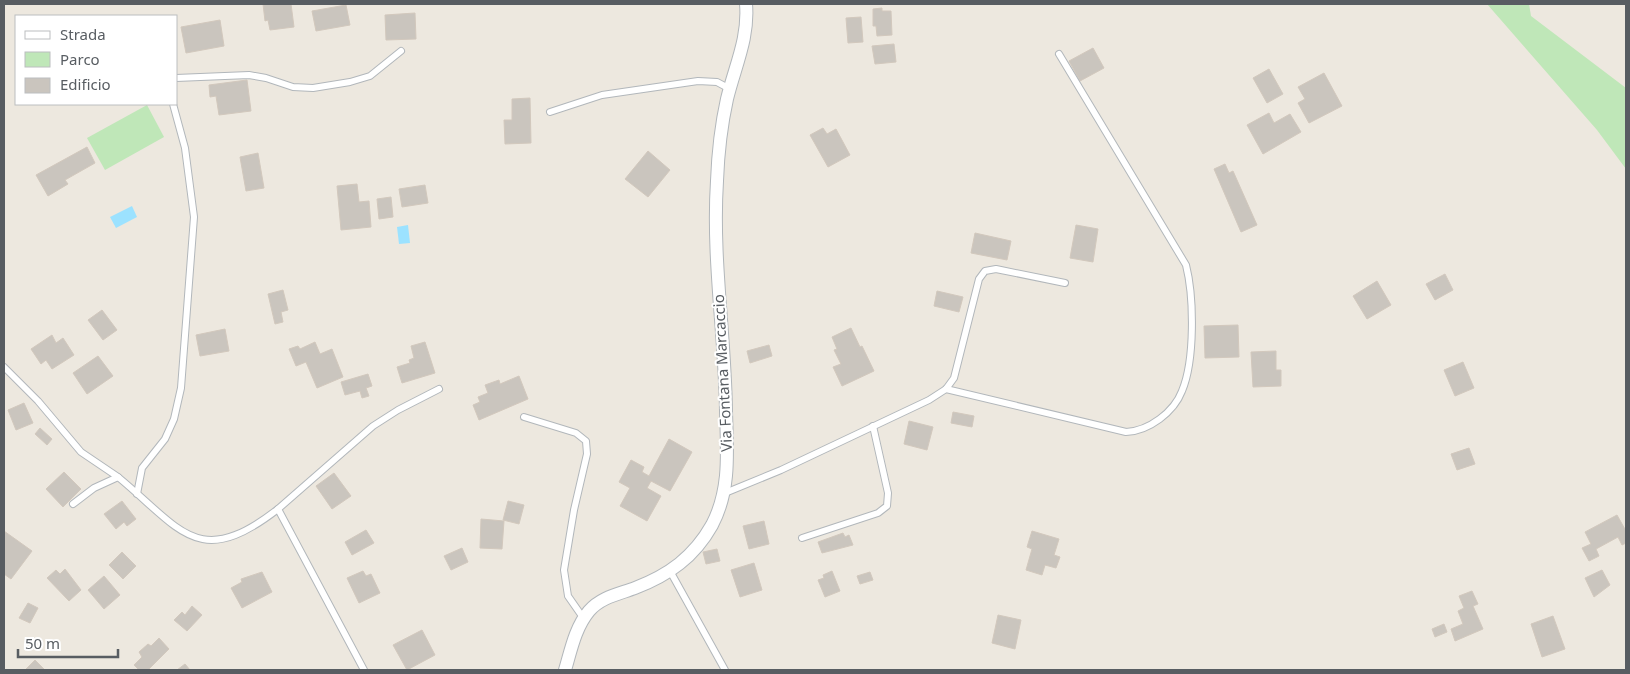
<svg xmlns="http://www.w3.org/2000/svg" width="1630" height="674" font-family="'Noto Sans',sans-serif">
  <rect width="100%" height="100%" fill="#ede8df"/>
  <g fill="#bfe7b8">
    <polygon points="1487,4 1529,4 1531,16 1626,88 1626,169 1597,130"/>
    <polygon points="147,105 164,137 105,170 87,138"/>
  </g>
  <g fill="#9ce2ff">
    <polygon points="132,206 137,217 116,228 110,217"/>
    <polygon points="408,225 410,243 399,244 397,227"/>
  </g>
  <g fill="#cac5be" stroke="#d2c8bd">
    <polygon points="263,4 291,4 294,27 270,30 268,20 265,21"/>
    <polygon points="346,5 350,25 316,31 312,11"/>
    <polygon points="882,8 882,11 891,11 892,35 877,36 876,26 873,26 873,9"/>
    <polygon points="415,13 416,39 386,40 385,15"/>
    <polygon points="861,17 863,42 848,43 846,18"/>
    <polygon points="220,20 224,46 186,53 181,27"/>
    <polygon points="894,44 896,62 875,64 872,46"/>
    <polygon points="1093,48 1104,68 1080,81 1069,61"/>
    <polygon points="1269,69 1283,94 1267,103 1253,78"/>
    <polygon points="1324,73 1342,106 1309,123 1298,103 1305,99 1298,87"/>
    <polygon points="247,80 251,111 219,115 216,96 210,97 209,85"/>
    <polygon points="530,98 531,143 505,144 504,120 512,120 512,99"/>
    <polygon points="1269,113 1274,123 1290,114 1301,132 1263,154 1247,125"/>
    <polygon points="823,128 827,134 836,129 850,155 828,167 810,135"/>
    <polygon points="87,147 95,163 65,180 68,184 48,196 36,175"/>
    <polygon points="648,151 670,170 648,197 625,179"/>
    <polygon points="258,153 264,188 246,191 240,157"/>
    <polygon points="1225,164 1229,173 1233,171 1257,225 1241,232 1214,169"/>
    <polygon points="357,184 359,202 369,201 371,227 341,230 337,186"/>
    <polygon points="425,185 428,203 402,207 399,189"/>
    <polygon points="391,197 393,217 379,219 377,199"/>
    <polygon points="1076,225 1098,229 1093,262 1070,258"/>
    <polygon points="975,233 1011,241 1007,260 971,253"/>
    <polygon points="1445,274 1453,290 1435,300 1426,284"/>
    <polygon points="1377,281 1391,305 1367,319 1353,296"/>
    <polygon points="283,290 288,310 281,312 283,322 275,324 268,294"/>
    <polygon points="937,291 963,297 959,312 934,306"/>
    <polygon points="102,310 117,330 103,340 88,320"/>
    <polygon points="1238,325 1239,357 1205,358 1204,326"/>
    <polygon points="851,328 860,347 862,346 874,371 842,386 833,367 841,364 834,350 837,349 832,337"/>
    <polygon points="225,329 229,351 200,356 196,335"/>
    <polygon points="52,335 56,343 63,338 74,355 52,369 46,360 41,364 31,349"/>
    <polygon points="315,342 320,354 332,349 343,377 317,388 306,362 296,366 289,349 298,346 300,349"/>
    <polygon points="425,342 435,373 402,383 397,367 410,363 409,360 414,358 411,346"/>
    <polygon points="769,345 772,356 750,363 747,351"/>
    <polygon points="1276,351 1276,370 1281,370 1281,386 1253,387 1251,352"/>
    <polygon points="98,356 113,376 87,394 73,373"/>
    <polygon points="1463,362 1474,388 1455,396 1444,370"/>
    <polygon points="368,374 372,386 366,388 369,396 362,398 360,391 345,395 341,382"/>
    <polygon points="519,376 528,399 479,420 473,405 480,402 478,397 488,393 485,385 499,380 500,384"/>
    <polygon points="24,403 33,423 16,430 8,410"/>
    <polygon points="953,412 974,416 972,427 951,423"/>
    <polygon points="909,421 933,427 927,450 904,444"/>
    <polygon points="40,428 52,439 47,445 35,434"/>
    <polygon points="669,439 692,452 670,491 651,481 647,488 661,496 647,521 620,506 630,488 619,482 631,460 644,467 642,472 649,476"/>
    <polygon points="1469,448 1475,464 1457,470 1451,454"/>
    <polygon points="64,472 81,489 63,507 46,489"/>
    <polygon points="334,473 351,496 332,509 316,486"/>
    <polygon points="122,501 136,519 127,526 124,522 116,529 104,514"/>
    <polygon points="508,501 524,505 519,524 503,520"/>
    <polygon points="1617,515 1626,531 1626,543 1622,545 1618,537 1596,549 1599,556 1589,561 1582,548 1591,544 1585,532"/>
    <polygon points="481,519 504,521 502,549 480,548"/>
    <polygon points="764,521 769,544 749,549 743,526"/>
    <polygon points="366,530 374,543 352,555 345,542"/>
    <polygon points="4,531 32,551 11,579 4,574"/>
    <polygon points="1032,531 1059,539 1054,555 1060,557 1056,568 1045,565 1042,575 1026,570 1032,549 1027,547"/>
    <polygon points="843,533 845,537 849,535 853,545 822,553 818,542"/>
    <polygon points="462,548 468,562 451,570 444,556"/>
    <polygon points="717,549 720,561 706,564 703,552"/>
    <polygon points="122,552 136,566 123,579 109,565"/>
    <polygon points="754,563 762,590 740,597 731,570"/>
    <polygon points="65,569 81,590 69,601 47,578 56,570 60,574"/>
    <polygon points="1602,570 1610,585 1594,597 1585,578"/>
    <polygon points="363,571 366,576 371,574 380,593 359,603 347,578"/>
    <polygon points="832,571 840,591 825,597 818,580 824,578 823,575"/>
    <polygon points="262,572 272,592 242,608 231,588 242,582 241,579"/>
    <polygon points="870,572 873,580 860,584 857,576"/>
    <polygon points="104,576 120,595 104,609 88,590"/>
    <polygon points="1472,591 1478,604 1473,606 1483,629 1455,641 1451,629 1463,624 1458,611 1464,608 1459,596"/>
    <polygon points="28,603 38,608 30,623 19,618"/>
    <polygon points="192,606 202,615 187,631 174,620 182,612 185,615"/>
    <polygon points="998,615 1021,620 1015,649 992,643"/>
    <polygon points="1553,616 1565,649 1542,657 1531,624"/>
    <polygon points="1444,624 1447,632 1435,637 1432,629"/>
    <polygon points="422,630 435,655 407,670 393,645"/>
    <polygon points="159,638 169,649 148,670 139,670 134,665 142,657 139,652 148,644 151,646"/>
    <polygon points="35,660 45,670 25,670"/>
    <polygon points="185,664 190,670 177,670"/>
  </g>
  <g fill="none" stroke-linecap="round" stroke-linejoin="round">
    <g stroke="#b2b7bb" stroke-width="8">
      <g id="service">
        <polyline points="176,78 249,75 266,78 293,87 313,88 350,82 370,76 401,51"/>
        <polyline points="550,112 602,95 698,81 717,82 730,89"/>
        <polyline points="4,367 38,401 81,452 118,477"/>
        <path d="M946,389L1126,432C1149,431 1174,412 1182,391C1195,360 1194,297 1186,265L1059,54"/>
        <polyline points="524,417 576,433 586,441 587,454 574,510 564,570 568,596 584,619"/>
        <polyline points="725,493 781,470 929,400 946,389 954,378 979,279 985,271 996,269 1065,283"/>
        <polyline points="137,494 142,468 165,439 174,419 181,388 194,217 185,148 173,104"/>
        <path d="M73,504L94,488L118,477C181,529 198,571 278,509L364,670"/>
        <polyline points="278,509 373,426 398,410 439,389"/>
        <polyline points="802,538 878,513 887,506 888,493 873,426"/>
        <polyline points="670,571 725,670"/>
      </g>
    </g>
    <g stroke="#b2b7bb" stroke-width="14">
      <path id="minor" d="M565,670C571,650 575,628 589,611C601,597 619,594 635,588C669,575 694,557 712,525C731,489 727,451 726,411C725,334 712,258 717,181C718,154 721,126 727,99C735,66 749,38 746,4"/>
    </g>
    <use href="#service" stroke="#fff" stroke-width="6"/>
    <use href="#minor" stroke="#fff" stroke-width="12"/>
  </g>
  <g text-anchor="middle" stroke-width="4" stroke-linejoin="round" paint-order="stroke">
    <g font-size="15" fill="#585d62" stroke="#fff">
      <text transform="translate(723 373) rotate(-93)" y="5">Via Fontana Marcaccio</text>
    </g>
  </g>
  <rect width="1630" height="674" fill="none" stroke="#585d62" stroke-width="10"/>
  <rect x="15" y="15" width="162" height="90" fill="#ffffff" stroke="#bcbec0"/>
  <rect x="25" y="31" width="25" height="8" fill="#ffffff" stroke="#bcbec0"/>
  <text x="60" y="40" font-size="15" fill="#585d62">Strada</text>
  <rect x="25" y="52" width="25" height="15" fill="#bfe7b8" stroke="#bcbec0"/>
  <text x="60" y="65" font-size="15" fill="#585d62">Parco</text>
  <rect x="25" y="78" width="25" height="15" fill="#cac5be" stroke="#bcbec0"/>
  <text x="60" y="90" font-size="15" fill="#585d62">Edificio</text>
  <path d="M18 649v8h100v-8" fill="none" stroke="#585d62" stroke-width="2.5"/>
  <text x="25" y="649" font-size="15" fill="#585d62" stroke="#ffffff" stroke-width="4" paint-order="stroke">50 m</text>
</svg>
